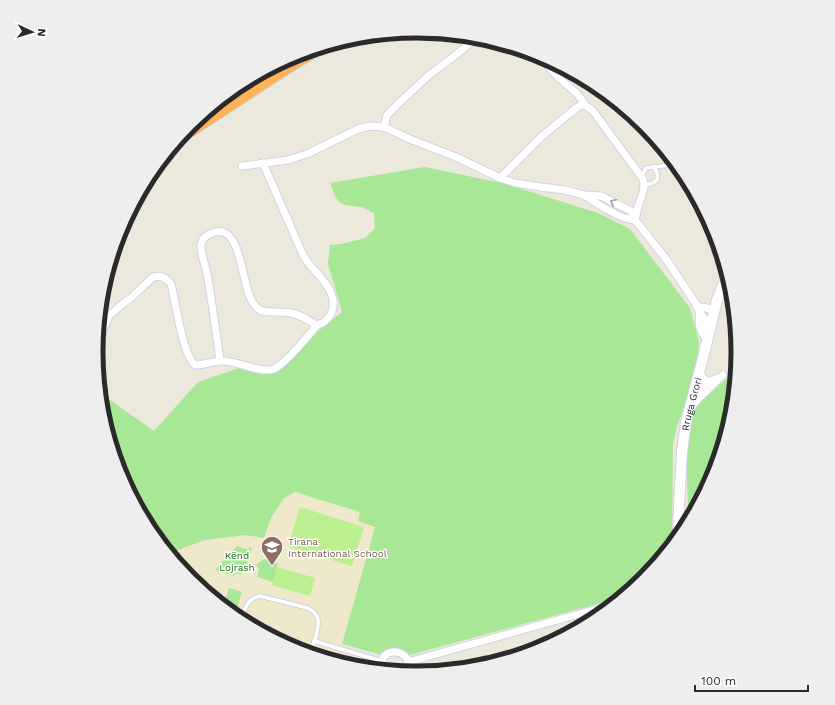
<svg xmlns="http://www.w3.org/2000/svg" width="835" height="705" font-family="'Work Sans',sans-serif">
  <rect width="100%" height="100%" fill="#ede8dc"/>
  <polygon fill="#f0e8ca" points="295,492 361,512 375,526 336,662 294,649 239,620 190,580 169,554 183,548 205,540 246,535 264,538 271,518 284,498"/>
  <g fill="#a7e795">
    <path d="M425,167L506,184L598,213L630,229L690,308L699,342L697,359L692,387L677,426L673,444L672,547L645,580L621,599H615L410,655C399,645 392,646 382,655L342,644L375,527L358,521L360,512L295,492L284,498L271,518L264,538L246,535L205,540L183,548L169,554L150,531L120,475L102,415L100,393L154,431L198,382L239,368L275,366L342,312L328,264L330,245L342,244L365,238L375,228L374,213L361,207L345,205L339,202L335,196L330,183Z"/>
    <path d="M141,191C140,201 135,214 126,219Z"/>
    <path d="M126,222C130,232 125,242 119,250L114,249C117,240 119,228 126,222Z"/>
    <polygon points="737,369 733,415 714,476 686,529 688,509 686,446 689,430 695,410 700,400 704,396 709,395 713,391"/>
    <polygon points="237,546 248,550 249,547 252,548 245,570 243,569 241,575 235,573 234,576 215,570"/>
    <polygon points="265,559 278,563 273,582 257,577 259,569 256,565 261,561"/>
    <polygon points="229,588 242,592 236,611 223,607"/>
    <polygon points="549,635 560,636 563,638 540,650 480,668 416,674 426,671 435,665 445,662 456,663 467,666 471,664 479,657 485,655 501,656 506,654 509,651 544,636"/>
  </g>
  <g fill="#bbef90">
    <polygon points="300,507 364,527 352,566 288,547"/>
    <polygon points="277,567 315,578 310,596 272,585"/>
  </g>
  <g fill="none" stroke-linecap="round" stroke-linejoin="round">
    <g stroke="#d1d2e4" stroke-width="5.5">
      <g id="service">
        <polyline points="654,167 677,164"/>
        <path d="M642,176L646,168L654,167C657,172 658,174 657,180L653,183L645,185"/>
        <path d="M241,621C245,609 246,599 260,596L308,608C321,615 319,623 316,636C314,642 312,648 310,654"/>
        <polyline points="314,641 382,661"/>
      </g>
    </g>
    <g stroke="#d1d2e4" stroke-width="9">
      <g id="minor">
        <path d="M538,55C545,63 552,71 559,78C571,89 577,91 585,105"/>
        <polyline points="384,127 387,115 399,103 428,76 453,57 478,37"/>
        <polyline points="242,166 288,160 307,154 358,129 370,126 384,127 412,140 456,157 500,178 515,183 541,187 565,190 584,195 601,196 631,211 635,220 666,259 696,304 701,316 707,321 712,322"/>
        <path d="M500,178L541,137L575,109L581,105H585L593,111L643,179C646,191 641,196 638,207C637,211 636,215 635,220"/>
        <path d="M584,195C596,203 621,220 635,220"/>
        <path d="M698,307C703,307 709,308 714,311"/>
        <path d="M100,337L109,316L120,306L132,297L153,277L160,276L166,279L171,284C176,302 182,354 195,365C204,365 213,361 222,361C237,361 250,369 264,370C267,370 271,370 274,369C286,363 308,336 317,325"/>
        <path d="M220,361C216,331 212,302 207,273C205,264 200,253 201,244C203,235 215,230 223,232C244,239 241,293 257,308C263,313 270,312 277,312C283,312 290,312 295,314C303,316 310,322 317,325C320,324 323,323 325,321C328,319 329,317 331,314C340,295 321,278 310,265C307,262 305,258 303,255L263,163"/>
        <polyline points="699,373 705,380 709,382 717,378"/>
        <polyline points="694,393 704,384 709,382"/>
        <polyline points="692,406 699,398 723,375"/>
        <polyline points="408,662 586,612 603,608 611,608"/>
        <path d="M382,671C375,642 419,649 406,673"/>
      </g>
    </g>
    <g stroke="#d1d2e4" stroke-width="12">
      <g id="secondary">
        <path d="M701,316C700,324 702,332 708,337"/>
        <path id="s1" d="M678,540L679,505L682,452L686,422L704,354L717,300L728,273"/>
      </g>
    </g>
    <g stroke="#c8c8c8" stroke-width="15">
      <polyline id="motorway" points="181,136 288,66 318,48"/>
    </g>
    <use href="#service" stroke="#fff" stroke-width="3.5"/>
    <use href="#minor" stroke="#fff" stroke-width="7"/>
    <use href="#secondary" stroke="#fff" stroke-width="10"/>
    <use href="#motorway" stroke="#ffb355" stroke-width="13"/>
  </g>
  <defs><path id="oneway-chevron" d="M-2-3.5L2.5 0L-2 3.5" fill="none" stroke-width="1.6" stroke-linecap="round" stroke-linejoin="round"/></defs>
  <use stroke="#9f9f9f" href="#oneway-chevron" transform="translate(613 202) rotate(-153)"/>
  <defs>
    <g id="school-pin" transform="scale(1.15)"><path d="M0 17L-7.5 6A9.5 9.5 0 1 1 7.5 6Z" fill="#8d6e63" stroke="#fff"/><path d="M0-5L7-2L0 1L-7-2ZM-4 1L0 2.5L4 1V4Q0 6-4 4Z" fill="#fff"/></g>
  </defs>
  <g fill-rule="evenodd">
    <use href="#school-pin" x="272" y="547"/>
  </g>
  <g text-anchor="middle" stroke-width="3" stroke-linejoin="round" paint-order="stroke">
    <g font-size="10" fill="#2a2a2a" stroke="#fff">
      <text dy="4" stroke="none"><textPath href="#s1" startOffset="137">Rruga Grori</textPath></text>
    </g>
    <g font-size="10" fill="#785e54" stroke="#fff" text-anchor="start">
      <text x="288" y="545">Tirana<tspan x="288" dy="12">International School</tspan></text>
    </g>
    <g font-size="10" fill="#1d6c16" stroke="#fff">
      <text x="237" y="559">Kënd<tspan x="237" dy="12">Lojrash</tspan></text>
    </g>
  </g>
  <path d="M0 0H835V705H0ZM103 352a314 314 0 1 1 628 0a314 314 0 1 1-628 0Z" fill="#eee" fill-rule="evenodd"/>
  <path fill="none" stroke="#2a2a2a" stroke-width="5" d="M103 352a314 314 0 1 1 628 0a314 314 0 1 1-628 0Z"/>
  <g transform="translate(32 32) rotate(94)" stroke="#ffffff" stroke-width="3" paint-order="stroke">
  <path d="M0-3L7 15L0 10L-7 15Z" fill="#2a2a2a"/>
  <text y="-6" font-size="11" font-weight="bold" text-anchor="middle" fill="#2a2a2a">N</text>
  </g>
  <path d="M695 685v6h113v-6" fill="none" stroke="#2a2a2a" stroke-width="2"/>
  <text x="701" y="685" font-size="12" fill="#2a2a2a" stroke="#ffffff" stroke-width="3" paint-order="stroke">100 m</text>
</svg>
